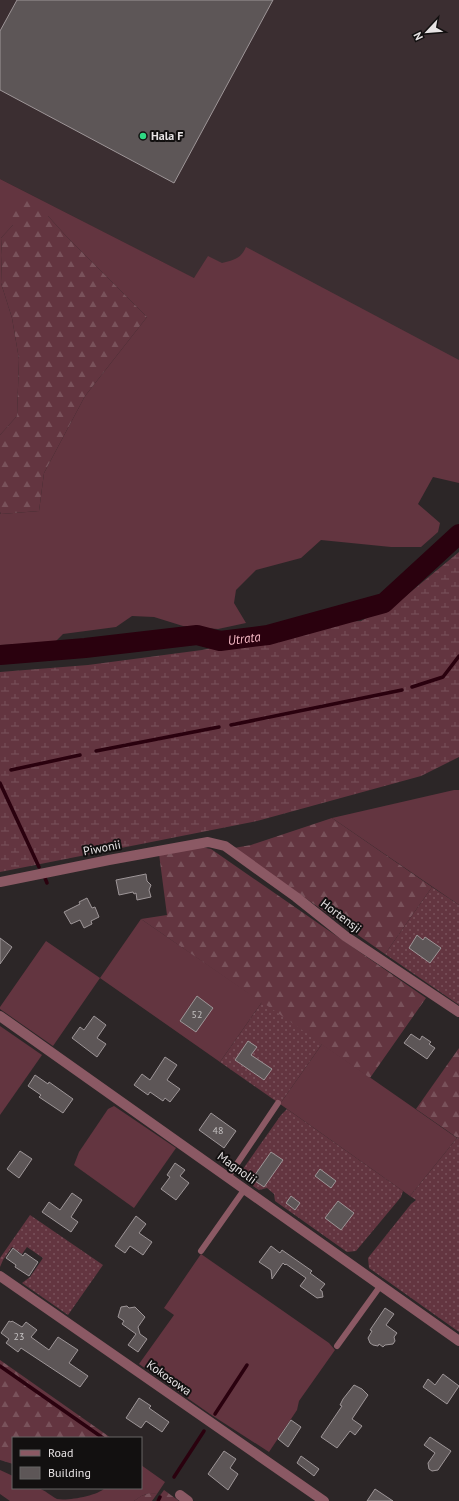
<svg xmlns="http://www.w3.org/2000/svg" width="459" height="1501" font-family="'PT Sans',sans-serif">
  <defs>
    <pattern id="forest-firs" width="22" height="20" patternUnits="userSpaceOnUse"><rect width="22" height="20" fill="#633540"/><path d="M5 1l3.5 6h-7zM16 11l3.5 6h-7z" fill="#79525b"/></pattern>
    <pattern id="wetland-marsh" width="20" height="14" patternUnits="userSpaceOnUse"><rect width="20" height="14" fill="#633540"/><path d="M1 5h8M5 5V1M11 12h8M15 12V8" fill="none" stroke="#79525b"/></pattern>
    <pattern id="garden-dots" width="8" height="8" patternUnits="userSpaceOnUse"><rect width="8" height="8" fill="#633540"/><path d="M2 2h.1M6 6h.1" fill="none" stroke="#79525b" stroke-width="1.8" stroke-linecap="round"/></pattern>
  </defs>
  <rect width="100%" height="100%" fill="#2c2627"/>
  <polygon fill="#3b2e31" points="0,0 459,0 459,414 0,179"/>
  <g fill="#633540">
    <path d="M0,179L194,278L208,256L222,263C233,260 241,259 246,247L459,360V483L433,477L418,504L440,523L438,532L421,547H391L321,540L301,558L256,570L236,590L234,603L246,623L218,629L183,626L154,617L132,616L116,627L63,634L54,643L0,645V513L1,514L39,511L44,473L85,396L147,317L66,236L48,216L13,225L1,238L2,255L1,283L12,318L19,359L17,416L0,435Z"/>
    <polygon points="454,790 459,790 459,905 332,818"/>
    <polygon points="141,919 262,1002 220,1062 100,978 53,1046 0,1009 0,1007 46,941 100,978"/>
    <polygon points="0,1026 42,1055 0,1115"/>
    <polygon points="322,1044 457,1138 410,1196 280,1104"/>
    <polygon points="114,1106 176,1148 134,1208 74,1165 79,1152 108,1109"/>
    <polygon points="201,1254 329,1343 335,1350 299,1401 297,1410 269,1452 210,1414 139,1364 174,1315 164,1308"/>
    <path d="M141,1465L165,1482L157,1494C147,1492 142,1495 134,1501H10L0,1494V1470L13,1476V1488C21,1488 31,1486 38,1488C45,1490 51,1496 57,1499C68,1501 97,1496 105,1488H141Z"/>
  </g>
  <g fill="url(#forest-firs)">
    <polygon points="27,200 48,216 66,236 147,317 85,396 44,473 39,511 1,514 0,512 0,435 17,416 19,359 12,318 1,283 2,255 1,238 13,225 10,214 14,201"/>
    <polygon points="332,818 432,887 385,954 234,848 251,845"/>
    <polygon points="196,846 211,849 426,998 370,1078 141,919 167,915 159,854"/>
    <polygon points="459,1048 459,1139 416,1109"/>
    <polygon points="0,1360 111,1438 13,1438 13,1464 0,1460"/>
    <polygon points="164,1490 179,1501 180,1501 156,1501"/>
    <polygon points="150,1493 157,1494 152,1501 134,1501 141,1496"/>
  </g>
  <polygon fill="url(#wetland-marsh)" points="459,552 459,757 421,776 257,821 0,872 0,672 88,665 202,650 340,622 361,621 402,599"/>
  <g fill="url(#garden-dots)">
    <polygon points="432,887 459,905 459,1005 385,954"/>
    <polygon points="262,1002 322,1044 280,1104 220,1062"/>
    <polygon points="287,1109 403,1191 401,1197 356,1251 347,1252 275,1201 274,1194 267,1188 259,1190 245,1181 243,1169 281,1115"/>
    <polygon points="457,1138 459,1139 459,1332 369,1268 368,1258 411,1204 416,1200 410,1196"/>
    <polygon points="30,1215 103,1265 68,1315 22,1283 30,1277 43,1258 27,1247 22,1254 12,1247 3,1260 0,1267 0,1258"/>
  </g>
  <g fill="none" stroke-linecap="round" stroke-linejoin="round">
    <g stroke="#2a010e" stroke-width="3.5">
      <polyline points="412,687 443,677 459,656"/>
      <polyline points="231,725 402,690"/>
      <polyline points="96,751 219,727"/>
      <polyline points="11,770 80,755"/>
      <polyline points="0,783 39,867"/>
      <polyline points="45,878 47,883"/>
      <polyline points="0,1366 103,1438"/>
      <polyline points="215,1414 247,1365"/>
      <polyline points="174,1477 204,1431"/>
      <polyline points="158,1501 160,1497"/>
    </g>
    <path stroke="#2a010e" stroke-width="20" id="s1" d="M0,655L85,648L197,635L220,641L268,635L384,603L459,534"/>
  </g>
  <g fill="#5d5657" stroke="#9e9698">
    <polygon points="17,0 273,0 174,183 0,90 0,31"/>
    <polygon points="146,874 147,881 151,885 149,890 151,897 137,900 136,893 134,894 133,892 119,895 116,880"/>
    <polygon points="87,898 92,908 95,907 99,917 91,921 92,924 84,928 80,920 71,924 64,912 80,904 79,902"/>
    <polygon points="417,935 423,940 425,937 441,948 430,963 409,948"/>
    <polygon points="0,938 12,947 0,964"/>
    <polygon points="197,996 213,1008 196,1032 180,1021"/>
    <polygon points="94,1016 106,1025 97,1038 106,1044 97,1057 72,1038 80,1027 84,1030"/>
    <polygon points="411,1034 420,1040 422,1036 431,1042 429,1044 435,1048 427,1059 404,1043"/>
    <polygon points="248,1041 257,1047 251,1055 272,1069 264,1080 235,1060"/>
    <polygon points="165,1057 177,1065 167,1080 180,1089 170,1102 165,1098 163,1101 150,1092 148,1095 134,1085 142,1074 150,1080"/>
    <polygon points="35,1075 48,1084 49,1082 73,1099 63,1113 39,1097 41,1095 28,1086"/>
    <polygon points="211,1113 236,1131 224,1148 199,1130"/>
    <polygon points="20,1151 32,1159 19,1178 7,1169"/>
    <polygon points="271,1152 283,1160 264,1187 252,1179"/>
    <polygon points="175,1163 185,1170 180,1176 189,1183 176,1200 161,1189 170,1177 167,1175"/>
    <polygon points="320,1169 336,1181 331,1188 315,1176"/>
    <polygon points="72,1193 82,1200 71,1217 78,1222 71,1232 42,1212 49,1202 60,1210"/>
    <polygon points="291,1196 300,1203 295,1210 286,1203"/>
    <polygon points="338,1201 354,1213 341,1230 325,1218"/>
    <polygon points="136,1216 146,1224 139,1233 152,1242 143,1255 130,1246 125,1253 115,1246"/>
    <polygon points="271,1246 280,1253 282,1250 312,1271 310,1273 325,1284 320,1290 322,1291 323,1297 317,1298 300,1286 306,1278 286,1264 285,1265 283,1263 272,1279 271,1270 259,1262"/>
    <polygon points="13,1248 23,1256 25,1253 38,1262 29,1276 15,1267 16,1265 6,1258"/>
    <polygon points="127,1306 129,1308 135,1307 145,1317 138,1327 140,1334 147,1339 138,1352 128,1345 136,1334 122,1324 124,1321 118,1317 121,1307"/>
    <polygon points="385,1308 394,1314 386,1325 397,1333 394,1337 395,1341 393,1344 385,1345 383,1347 379,1344 378,1346 373,1345 370,1343 368,1338 372,1331 370,1330"/>
    <polygon points="9,1321 11,1322 12,1321 22,1327 26,1322 37,1330 31,1337 49,1350 58,1337 78,1350 69,1363 88,1376 80,1387 21,1348 18,1352 6,1343 9,1339 1,1333"/>
    <polygon points="443,1374 459,1386 447,1404 423,1387 428,1379 435,1385"/>
    <polygon points="354,1385 362,1389 368,1395 352,1419 362,1426 355,1435 350,1431 337,1448 321,1437 342,1406 340,1405 343,1399"/>
    <polygon points="139,1398 151,1406 149,1408 169,1422 162,1432 146,1421 141,1428 126,1418"/>
    <polygon points="291,1420 301,1427 288,1447 278,1439"/>
    <polygon points="430,1437 451,1451 438,1470 432,1471 429,1469 428,1463 435,1453 424,1445"/>
    <polygon points="224,1451 236,1459 230,1468 238,1474 228,1490 208,1474"/>
    <polygon points="301,1456 319,1469 314,1476 297,1463"/>
    <polygon points="375,1489 393,1501 367,1501"/>
  </g>
  <g fill="none" stroke-linecap="round" stroke-linejoin="round">
    <g stroke="#8b5964" stroke-width="6">
      <polyline points="228,1177 278,1103"/>
      <polyline points="201,1251 244,1190"/>
      <polyline points="337,1346 381,1285"/>
    </g>
    <g stroke="#8b5964" stroke-width="10">
      <polyline points="0,882 109,860 208,842 225,846 296,897 345,936 459,1012"/>
      <polyline points="0,1016 459,1341"/>
      <polyline points="0,1276 324,1501"/>
      <polyline points="180,1495 188,1501"/>
    </g>
  </g>
  <circle fill="#2ed883" stroke="#121010" stroke-width="1.5" cx="143" cy="136" r="4"/>
  <g text-anchor="middle" stroke-width="4" stroke-linejoin="round" paint-order="stroke">
    <g font-size="10" fill="#c4c0c1">
      <text x="197" y="1018">52</text>
      <text x="218" y="1134">48</text>
      <text x="19" y="1340">23</text>
    </g>
    <g font-size="12" font-weight="bold" fill="#e7e3e4" stroke="#121010" text-anchor="start">
      <text x="151" y="140">Hala F</text>
    </g>
    <g font-size="12" fill="#e7e3e4" stroke="#121010">
      <text transform="translate(102 848) rotate(-11)" y="4">Piwonii</text>
      <text transform="translate(341 916) rotate(37)" y="4">Hortensji</text>
      <text transform="translate(237 1168) rotate(36)" y="4">Magnolii</text>
      <text transform="translate(169 1378) rotate(35)" y="4">Kokosowa</text>
    </g>
    <g font-size="13" font-style="italic" fill="#f7bac6" stroke="#121010">
      <text dy="5" stroke="none"><textPath href="#s1" startOffset="246">Utrata</textPath></text>
    </g>
  </g>
  <rect x="12" y="1437" width="130" height="52" fill="#121010" stroke="#676465"/>
  <rect x="20" y="1450" width="20" height="6" fill="#8b5964" stroke="#676465"/>
  <text x="48" y="1457" font-size="12" fill="#e7e3e4">Road</text>
  <rect x="20" y="1467" width="20" height="12" fill="#5d5657" stroke="#676465"/>
  <text x="48" y="1477" font-size="12" fill="#e7e3e4">Building</text>
  <g transform="translate(427 32) rotate(244)" stroke="#121010" stroke-width="3" paint-order="stroke">
  <path d="M0-3L7 15L0 10L-7 15Z" fill="#e7e3e4"/>
  <text y="-6" font-size="11" font-weight="bold" text-anchor="middle" fill="#e7e3e4">N</text>
  </g>
</svg>
